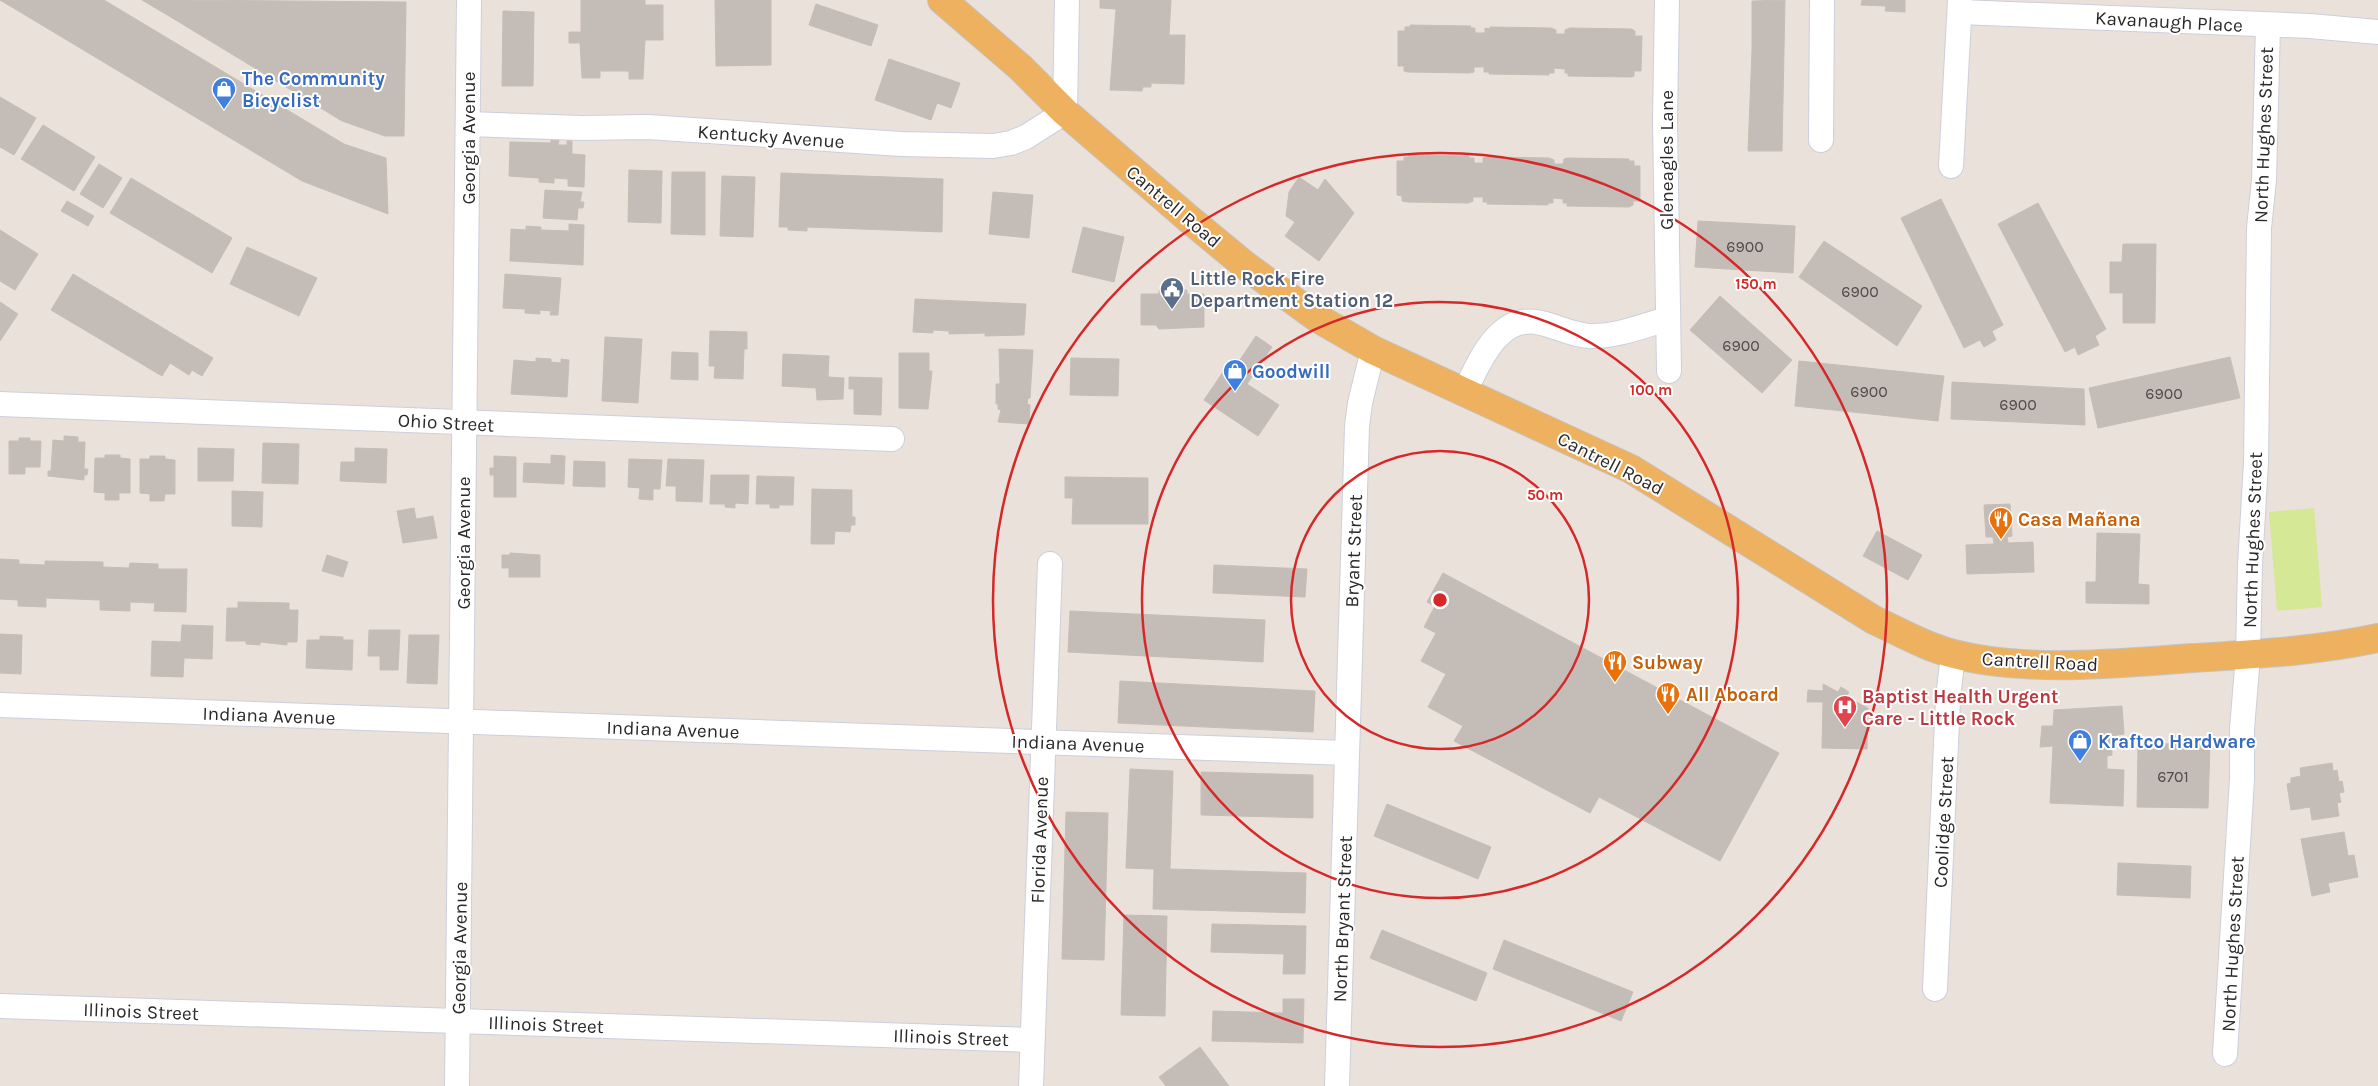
<svg xmlns="http://www.w3.org/2000/svg" width="2378" height="1086" font-family="Karla,sans-serif">
  <rect width="100%" height="100%" fill="#ebe1db"/>
  <polygon fill="#d4e895" points="2314,508 2322,607 2277,611 2269,512"/>
  <g fill="#c4bdb7" stroke="#c6bdb5">
    <polygon points="0,0 104,0 344,144 386,158 388,214 302,181"/>
    <polygon points="142,0 179,0 169,16"/>
    <polygon points="179,0 406,2 404,136 385,136 342,121 169,16"/>
    <polygon points="581,0 645,0 645,5 663,5 663,40 645,40 643,79 629,79 629,71 600,71 600,78 582,78 580,43 569,43 569,32 581,32"/>
    <polygon points="715,0 771,0 771,65 716,66"/>
    <polygon points="1100,0 1171,0 1169,35 1185,35 1184,84 1151,83 1151,87 1143,87 1142,91 1110,90 1116,9 1100,8"/>
    <polygon points="1785,0 1782,151 1748,151 1752,51 1752,1"/>
    <polygon points="1862,0 1905,0 1905,12 1885,11 1886,6 1861,5"/>
    <polygon points="816,4 878,25 871,46 809,25"/>
    <polygon points="503,11 534,12 533,86 502,86"/>
    <polygon points="1410,25 1471,26 1470,28 1475,28 1475,33 1485,33 1485,28 1490,29 1490,27 1551,28 1556,30 1556,34 1565,34 1565,30 1570,28 1631,29 1635,31 1635,36 1642,36 1641,71 1634,71 1634,76 1631,77 1568,76 1568,73 1565,73 1565,69 1554,68 1554,73 1549,73 1549,75 1489,74 1489,72 1484,72 1484,67 1474,67 1474,72 1469,73 1408,72 1404,71 1404,66 1398,66 1398,31 1405,31 1405,27 1410,27"/>
    <polygon points="889,59 960,83 951,108 937,103 931,120 875,100"/>
    <polygon points="0,97 36,118 14,155 0,147"/>
    <polygon points="43,125 95,157 74,191 21,159"/>
    <polygon points="567,139 572,140 572,154 585,155 584,187 568,186 568,179 554,178 554,183 539,182 539,178 509,176 510,142 551,143 551,140 559,140 558,145 567,145"/>
    <polygon points="1409,155 1469,156 1469,158 1474,158 1474,163 1483,163 1483,158 1488,157 1549,158 1554,160 1554,164 1563,164 1564,159 1568,158 1629,159 1629,161 1634,161 1634,166 1640,166 1640,201 1633,201 1633,205 1629,207 1567,206 1567,203 1563,203 1563,199 1553,198 1553,203 1548,203 1548,205 1487,204 1487,202 1483,202 1483,197 1473,197 1473,201 1468,203 1407,202 1402,201 1402,196 1397,195 1397,161 1404,161 1404,157 1408,157"/>
    <polygon points="99,164 122,178 103,208 80,194"/>
    <polygon points="629,170 662,171 661,223 628,222"/>
    <polygon points="672,172 705,172 705,235 671,234"/>
    <polygon points="781,173 943,179 942,232 807,227 807,231 788,230 788,227 779,227"/>
    <polygon points="722,176 755,177 753,237 720,236"/>
    <polygon points="1299,177 1318,190 1325,179 1354,213 1319,261 1285,236 1295,222 1286,216 1289,192"/>
    <polygon points="131,178 232,238 212,273 110,213"/>
    <polygon points="545,190 582,192 580,202 584,202 583,208 578,208 577,220 543,218"/>
    <polygon points="993,192 1033,195 1029,238 989,234"/>
    <polygon points="1941,199 2003,325 1992,331 1996,340 1984,347 1980,340 1964,348 1901,218"/>
    <polygon points="67,201 94,216 88,226 61,211"/>
    <polygon points="2038,203 2106,329 2095,336 2099,345 2078,355 2075,347 2065,352 1998,224"/>
    <polygon points="1698,221 1795,226 1793,273 1695,267"/>
    <polygon points="569,224 584,225 583,265 510,261 511,229 526,230 526,226 541,227 541,230 569,231"/>
    <polygon points="1083,227 1124,237 1114,282 1072,272"/>
    <polygon points="0,230 38,254 15,290 0,281"/>
    <polygon points="1824,241 1922,306 1897,346 1799,277"/>
    <polygon points="2123,244 2156,244 2155,323 2123,323 2123,293 2110,293 2110,262 2122,262"/>
    <polygon points="247,247 317,278 299,316 230,284"/>
    <polygon points="73,274 213,358 202,376 192,370 189,375 170,363 162,376 51,310"/>
    <polygon points="505,274 561,278 558,315 550,315 551,311 540,310 540,314 525,313 525,309 503,308"/>
    <polygon points="1159,290 1187,290 1187,294 1204,294 1204,327 1159,329 1156,325 1141,325 1141,294 1159,294"/>
    <polygon points="1720,296 1792,360 1762,393 1690,330"/>
    <polygon points="915,299 1026,304 1024,335 985,336 985,333 949,334 949,331 933,330 933,333 913,332"/>
    <polygon points="0,302 18,314 0,341"/>
    <polygon points="710,331 747,332 747,349 744,349 743,379 714,378 715,366 709,366"/>
    <polygon points="1256,336 1272,347 1247,384 1279,405 1258,436 1204,400 1225,369 1231,373"/>
    <polygon points="605,337 642,339 638,403 602,401"/>
    <polygon points="999,349 1033,350 1030,398 1028,398 1027,404 1030,405 1029,424 998,422 1001,410 998,409 998,404 996,404 996,384 1000,384"/>
    <polygon points="672,352 698,353 698,380 671,379"/>
    <polygon points="899,353 929,353 929,371 932,371 928,409 899,408"/>
    <polygon points="783,354 829,356 828,377 844,378 843,399 817,400 816,388 782,386"/>
    <polygon points="2230,357 2240,398 2098,428 2089,388"/>
    <polygon points="536,358 551,359 551,362 561,363 561,359 569,360 567,397 511,394 514,360 536,362"/>
    <polygon points="1071,358 1119,359 1118,396 1070,395"/>
    <polygon points="1799,361 1944,376 1938,421 1795,406"/>
    <polygon points="849,377 882,378 881,415 854,414 854,389 849,389"/>
    <polygon points="1952,382 2084,389 2085,425 1951,419"/>
    <polygon points="64,436 78,437 78,442 85,442 84,469 88,469 87,475 84,475 84,480 48,476 48,471 51,471 53,440 64,441"/>
    <polygon points="19,438 30,438 30,441 41,441 40,467 25,467 25,474 9,474 9,441 19,441"/>
    <polygon points="263,443 299,444 298,484 262,483"/>
    <polygon points="198,448 234,449 233,481 198,481"/>
    <polygon points="355,448 387,449 386,483 340,481 341,462 355,462"/>
    <polygon points="105,455 120,455 120,458 130,459 130,493 119,493 119,500 105,500 105,493 94,492 95,458 105,458"/>
    <polygon points="551,455 565,456 564,484 523,482 524,463 551,464"/>
    <polygon points="150,456 165,456 165,459 175,460 175,494 165,494 164,501 150,501 150,494 140,493 140,459 150,459"/>
    <polygon points="494,456 516,457 516,497 494,497 494,475 490,475 490,468 494,468"/>
    <polygon points="629,459 662,460 660,489 653,489 653,500 639,499 640,488 628,487"/>
    <polygon points="668,459 704,460 702,502 676,501 676,486 666,486"/>
    <polygon points="574,461 605,462 605,487 573,486"/>
    <polygon points="711,475 749,475 748,504 735,503 735,508 725,507 725,504 710,504"/>
    <polygon points="757,476 794,477 793,505 779,505 779,508 770,508 770,504 756,504"/>
    <polygon points="1065,477 1148,478 1148,524 1072,524 1073,498 1065,498"/>
    <polygon points="812,489 852,490 852,517 855,517 855,525 851,525 850,532 835,531 834,544 811,544"/>
    <polygon points="232,491 263,492 262,527 232,526"/>
    <polygon points="2010,504 2012,536 2007,537 2008,543 2033,542 2034,572 1967,574 1966,545 1994,544 1993,537 1986,537 1984,505"/>
    <polygon points="414,508 416,519 433,516 437,538 403,543 397,511"/>
    <polygon points="1877,531 1922,555 1908,580 1863,556"/>
    <polygon points="2097,533 2140,534 2138,584 2149,585 2149,604 2086,603 2086,582 2096,582"/>
    <polygon points="510,553 540,555 540,577 509,577 509,568 502,568 502,555 510,555"/>
    <polygon points="327,555 348,562 343,577 322,571"/>
    <polygon points="0,559 19,560 19,564 45,565 45,561 103,562 103,567 129,568 130,563 158,564 158,569 187,569 186,612 154,611 155,603 130,602 130,611 100,610 100,600 46,598 46,607 18,606 18,600 0,599"/>
    <polygon points="1214,565 1307,569 1305,597 1213,593"/>
    <polygon points="1443,573 1779,753 1720,861 1599,797 1590,813 1454,741 1463,726 1428,707 1446,674 1421,661 1436,633 1424,627 1435,606 1427,602"/>
    <polygon points="238,602 289,603 289,610 298,610 297,642 287,642 287,645 260,642 260,645 246,644 246,641 226,641 227,608 238,608"/>
    <polygon points="1070,611 1265,620 1263,662 1068,652"/>
    <polygon points="182,625 213,626 212,659 184,658 183,677 151,676 152,641 181,642"/>
    <polygon points="369,630 400,630 398,670 380,670 380,656 368,656"/>
    <polygon points="0,634 22,635 21,674 0,673"/>
    <polygon points="409,635 439,635 437,684 407,683"/>
    <polygon points="320,636 343,637 343,640 353,640 352,670 306,668 307,640 320,640"/>
    <polygon points="1120,681 1315,691 1313,732 1118,723"/>
    <polygon points="1823,684 1838,692 1841,687 1849,692 1846,697 1868,708 1867,749 1822,748 1823,702 1807,702 1808,690 1823,691"/>
    <polygon points="2122,706 2124,734 2111,736 2112,755 2107,756 2107,769 2124,770 2123,806 2050,803 2053,746 2040,747 2042,726 2053,726 2054,710"/>
    <polygon points="2138,743 2210,745 2208,808 2137,807"/>
    <polygon points="2332,763 2333,771 2337,770 2339,782 2342,781 2344,792 2339,793 2341,802 2337,803 2339,816 2312,820 2310,807 2291,810 2287,784 2291,783 2291,778 2301,776 2300,768"/>
    <polygon points="1130,769 1173,771 1170,869 1306,873 1305,913 1153,909 1154,869 1126,868"/>
    <polygon points="1201,772 1313,775 1313,818 1201,815"/>
    <polygon points="1387,804 1491,847 1478,879 1374,836"/>
    <polygon points="1066,812 1108,813 1104,960 1062,959"/>
    <polygon points="2344,832 2348,856 2354,855 2358,877 2328,883 2330,892 2312,896 2301,839"/>
    <polygon points="2118,863 2191,866 2190,898 2117,895"/>
    <polygon points="1124,915 1167,916 1165,1016 1121,1015"/>
    <polygon points="1212,924 1306,926 1305,974 1283,974 1284,954 1211,952"/>
    <polygon points="1382,930 1487,973 1476,1001 1370,958"/>
    <polygon points="1504,940 1633,992 1621,1021 1493,969"/>
    <polygon points="1283,999 1304,999 1303,1043 1212,1041 1213,1011 1283,1013"/>
    <polygon points="1200,1047 1229,1086 1166,1086 1159,1077"/>
  </g>
  <g fill="none" stroke-linecap="round" stroke-linejoin="round">
    <g stroke="#cad0db" stroke-width="26">
      <g id="street">
        <polyline points="1667,0 1665,120 1669,371"/>
        <polyline points="1960,12 2310,26 2378,32"/>
        <polyline points="468,124 582,128 648,127 901,144 993,146 1011,143 1026,137 1065,112 1067,0"/>
        <polyline points="1821,140 1822,0"/>
        <polyline points="1951,166 1960,0"/>
        <path d="M1464,393C1479,363 1498,312 1541,323C1559,327 1574,336 1593,336C1618,336 1643,326 1667,319"/>
        <polyline points="0,404 892,439"/>
        <polyline points="0,705 1347,753"/>
        <polyline points="1935,989 1948,699 1953,654"/>
        <polyline points="0,1006 1032,1040"/>
        <polyline points="2225,1054 2242,779 2242,729 2248,656 2250,565 2256,462 2259,228 2264,180 2268,26"/>
        <polyline points="457,1086 469,0"/>
        <polyline points="1031,1086 1050,564"/>
        <polyline points="1337,1086 1357,426 1360,403 1373,350"/>
      </g>
    </g>
    <g stroke="#c3c3c3" stroke-width="30">
      <path id="primary" d="M942,0L1021,68L1065,112L1189,219L1246,266L1319,319L1373,350L1631,469L1874,620C1900,632 1926,647 1954,654C2027,673 2119,663 2194,658C2257,654 2317,651 2378,638"/>
    </g>
    <use href="#street" stroke="#fff" stroke-width="24"/>
    <use href="#primary" stroke="#edb15f" stroke-width="28"/>
  </g>
  <g fill="none" stroke="#d62828" stroke-width="2.5">
    <circle cx="1440" cy="600" r="149"/>
    <circle cx="1440" cy="600" r="298"/>
    <circle cx="1440" cy="600" r="447"/>
  </g>
  <defs>
    <g id="shop-pin" transform="scale(1.25)"><path d="M0 17L-7.5 6A9.5 9.5 0 1 1 7.5 6Z" fill="#3f7fe0" stroke="#fff"/><path d="M-5-2.5h2.3a2.7 3.5 0 0 1 5.4 0H5L5.5 6h-11ZM-1.5-2.5h3a1.5 2.3 0 0 0-3 0Z" fill="#fff"/></g>
    <g id="civic-pin" transform="scale(1.25)"><path d="M0 17L-7.5 6A9.5 9.5 0 1 1 7.5 6Z" fill="#5c6f8a" stroke="#fff"/><path d="M-.6-6.5H3V-4.5H.6V-3L4-1V1h2V6H-6V1h2V-1L-.6-3ZM-1.2 2.5V6h2.4V2.5Z" fill="#fff"/></g>
    <g id="restaurant-pin" transform="scale(1.25)"><path d="M0 17L-7.5 6A9.5 9.5 0 1 1 7.5 6Z" fill="#e8710a" stroke="#fff"/><path d="M-5-6h1v4h1v-4h1v4h1v-4h1v5L-1.5 .5V6h-2V.5L-5-1ZM5-6V6H3V1.5H1.5Q1.5-4 5-6Z" fill="#fff"/></g>
    <g id="hospital-pin" transform="scale(1.25)"><path d="M0 17L-7.5 6A9.5 9.5 0 1 1 7.5 6Z" fill="#e0444e" stroke="#fff"/><path d="M-5-5h3v3.5h4V-5h3V5h-3V1.5h-4V5h-3Z" fill="#fff"/></g>
  </defs>
  <g fill-rule="evenodd">
    <use href="#shop-pin" x="224" y="89"/>
    <use href="#civic-pin" x="1172" y="289"/>
    <use href="#shop-pin" x="1235" y="371"/>
    <use href="#restaurant-pin" x="2001" y="519"/>
    <use href="#restaurant-pin" x="1615" y="662"/>
    <use href="#restaurant-pin" x="1668" y="694"/>
    <use href="#hospital-pin" x="1845" y="707"/>
    <use href="#shop-pin" x="2080" y="741"/>
  </g>
  <g text-anchor="middle" stroke-width="4" stroke-linejoin="round" paint-order="stroke">
    <g font-size="16" fill="#504e4c">
      <text x="1745" y="252">6900</text>
      <text x="1860" y="297">6900</text>
      <text x="1741" y="351">6900</text>
      <text x="1869" y="397">6900</text>
      <text x="2164" y="399">6900</text>
      <text x="2018" y="410">6900</text>
      <text x="2173" y="782">6701</text>
    </g>
    <g font-size="19" fill="#292929" stroke="#fff">
      <text transform="translate(2169 21) rotate(3)" y="7">Kavanaugh Place</text>
      <text transform="translate(2263 135) rotate(-88)" y="7">North Hughes Street</text>
      <text transform="translate(771 136) rotate(4)" y="7">Kentucky Avenue</text>
      <text transform="translate(468 138) rotate(-90)" y="7">Georgia Avenue</text>
      <text transform="translate(1666 160) rotate(-90)" y="7">Gleneagles Lane</text>
      <text transform="translate(1174 206) rotate(40)" y="7">Cantrell Road</text>
      <text transform="translate(446 422) rotate(3)" y="7">Ohio Street</text>
      <text transform="translate(1611 463) rotate(27)" y="7">Cantrell Road</text>
      <text transform="translate(2252 540) rotate(-88)" y="7">North Hughes Street</text>
      <text transform="translate(463 543) rotate(-90)" y="7">Georgia Avenue</text>
      <text transform="translate(1353 551) rotate(-88)" y="7">Bryant Street</text>
      <text transform="translate(2040 661) rotate(3)" y="7">Cantrell Road</text>
      <text transform="translate(269 715) rotate(2)" y="7">Indiana Avenue</text>
      <text transform="translate(673 729) rotate(2)" y="7">Indiana Avenue</text>
      <text transform="translate(1078 743) rotate(2)" y="7">Indiana Avenue</text>
      <text transform="translate(1943 822) rotate(-87)" y="7">Coolidge Street</text>
      <text transform="translate(1039 840) rotate(-88)" y="7">Florida Avenue</text>
      <text transform="translate(1342 919) rotate(-88)" y="7">North Bryant Street</text>
      <text transform="translate(2232 944) rotate(-87)" y="7">North Hughes Street</text>
      <text transform="translate(459 948) rotate(-89)" y="7">Georgia Avenue</text>
      <text transform="translate(141 1011) rotate(2)" y="7">Illinois Street</text>
      <text transform="translate(546 1024) rotate(2)" y="7">Illinois Street</text>
      <text transform="translate(951 1037) rotate(2)" y="7">Illinois Street</text>
    </g>
    <g font-size="19" font-weight="bold" fill="#366cbe" stroke="#fff" text-anchor="start">
      <text x="242" y="85">The Community<tspan x="242" dy="22">Bicyclist</tspan></text>
      <text x="1252" y="378">Goodwill</text>
      <text x="2098" y="748">Kraftco Hardware</text>
    </g>
    <g font-size="19" font-weight="bold" fill="#4e5e75" stroke="#fff" text-anchor="start">
      <text x="1190" y="285">Little Rock Fire<tspan x="1190" dy="22">Department Station 12</tspan></text>
    </g>
    <g font-size="19" font-weight="bold" fill="#c56008" stroke="#fff" text-anchor="start">
      <text x="2018" y="526">Casa Mañana</text>
      <text x="1632" y="669">Subway</text>
      <text x="1686" y="701">All Aboard</text>
    </g>
    <g font-size="19" font-weight="bold" fill="#be3a42" stroke="#fff" text-anchor="start">
      <text x="1862" y="703">Baptist Health Urgent<tspan x="1862" dy="22">Care - Little Rock</tspan></text>
    </g>
  </g>
  <circle cx="1440" cy="600" r="8" fill="#d62828" stroke="#fff" stroke-width="2.5"/>
  <g font-size="15" text-anchor="middle" font-weight="bold" fill="#d62828" stroke="#fff" stroke-width="4" stroke-linejoin="round" paint-order="stroke">
    <text x="1756" y="289">150 m</text>
    <text x="1651" y="395">100 m</text>
    <text x="1545" y="500">50 m</text>
  </g>
</svg>
